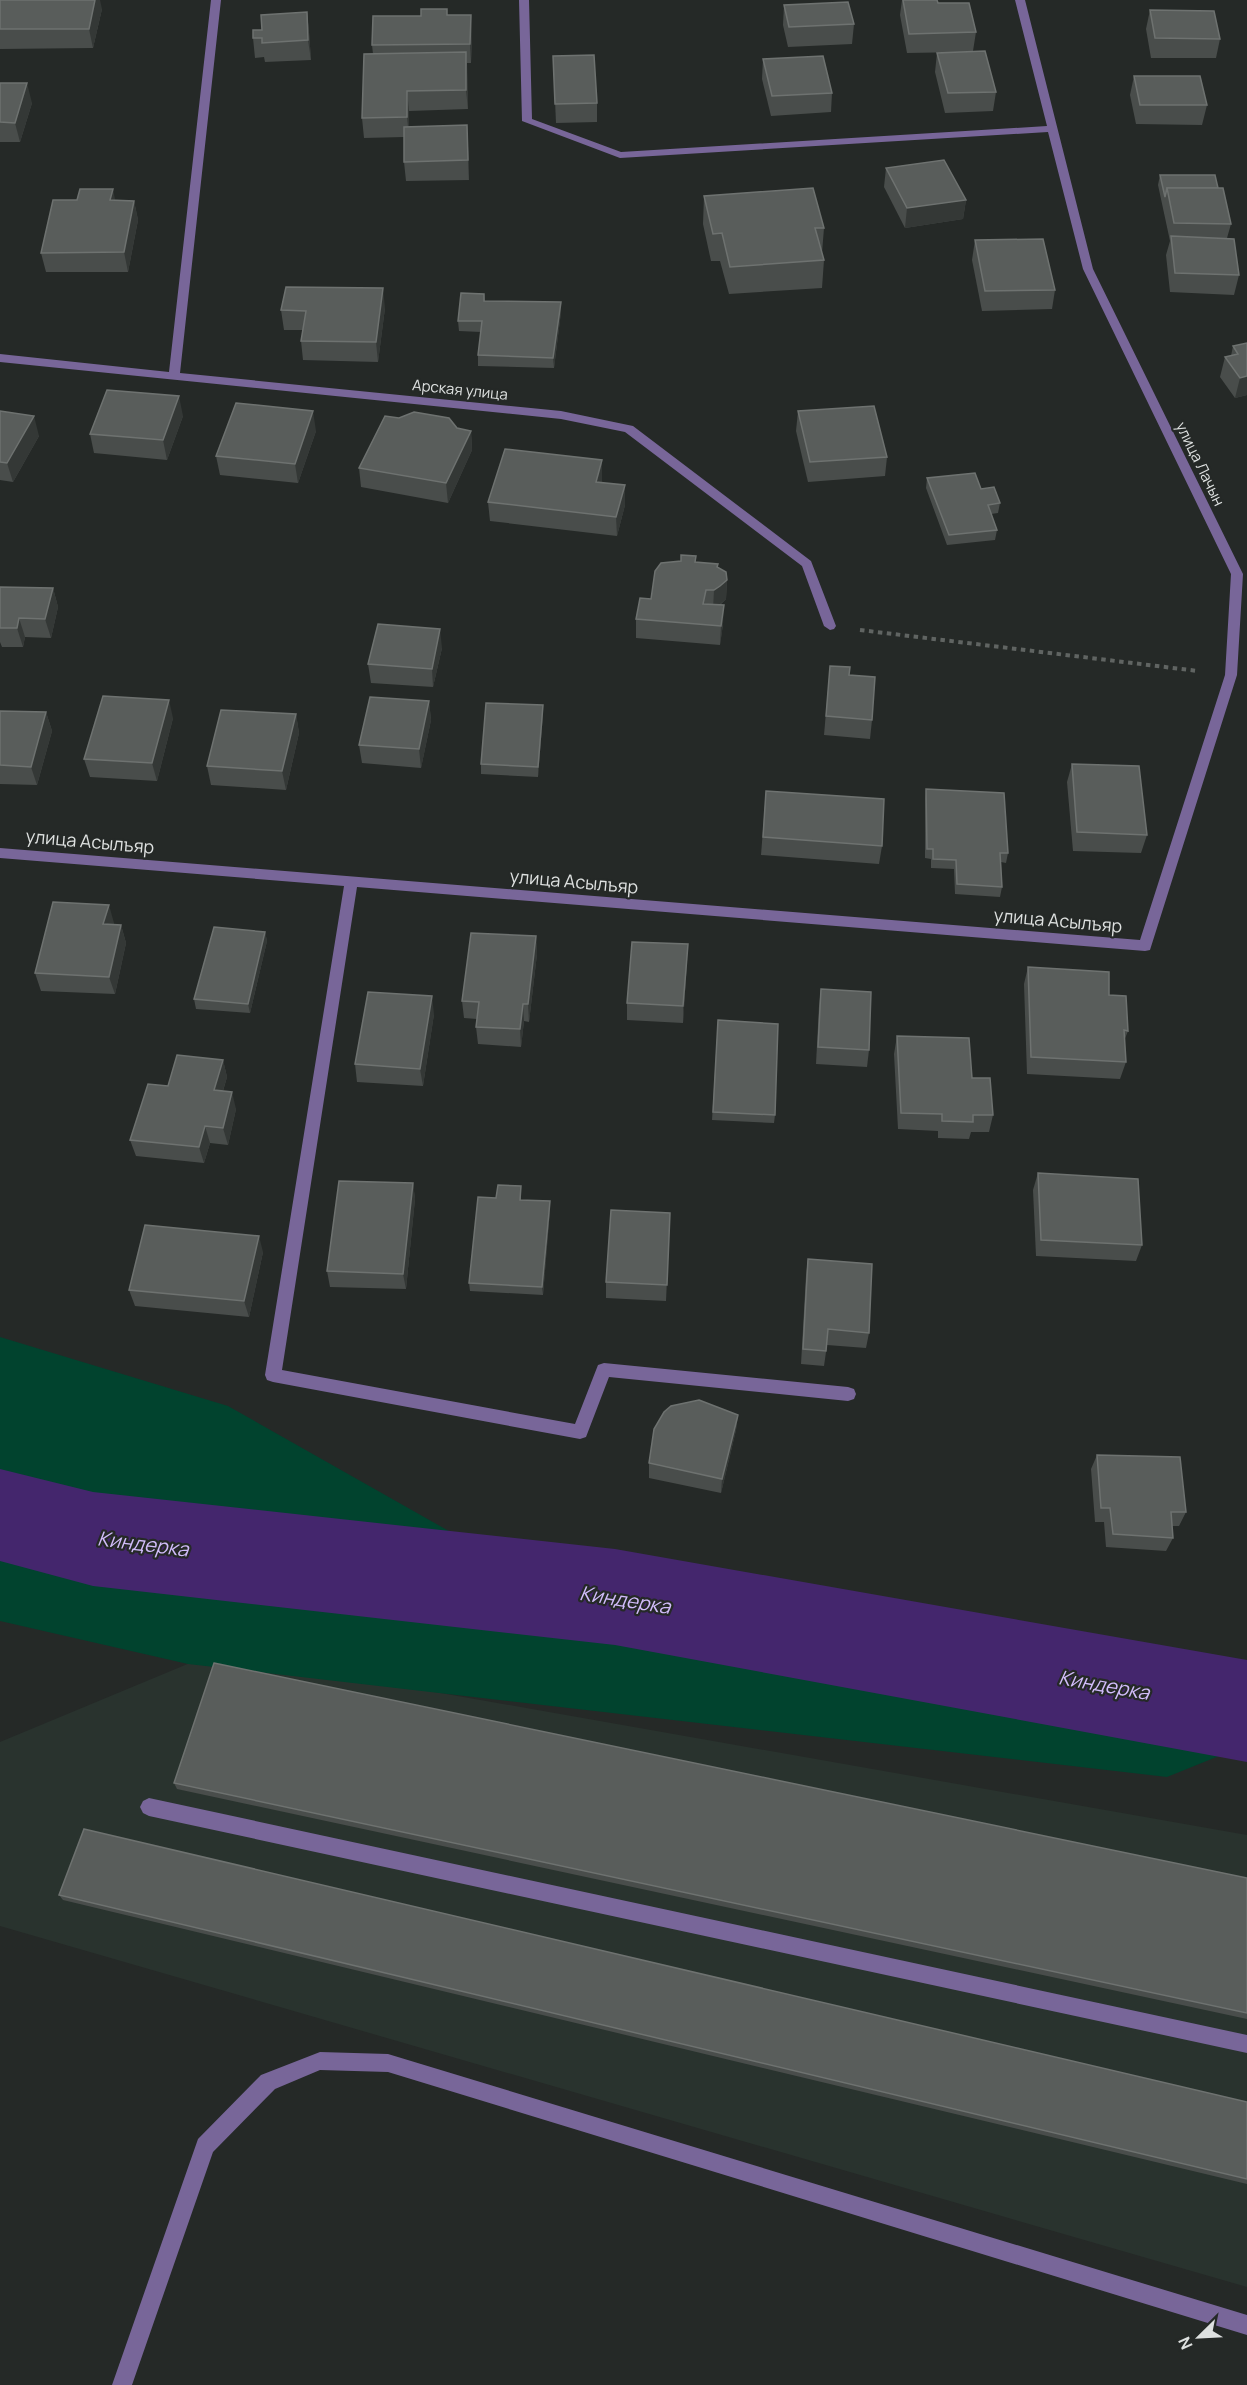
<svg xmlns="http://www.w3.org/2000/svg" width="1247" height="2385" font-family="Manrope,sans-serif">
  <rect width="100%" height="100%" fill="#252927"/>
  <polygon fill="#29332e" points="214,1653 1247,1835 1247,2287 0,1926 0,1742"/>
  <polygon fill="#01432e" points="0,1337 228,1406 470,1543 1130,1651 1197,1698 1219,1756 1167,1777 188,1664 0,1621"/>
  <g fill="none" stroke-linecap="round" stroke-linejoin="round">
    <polygon fill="#44266d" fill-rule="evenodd" points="0,1469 93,1492 615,1549 1247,1660 1247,1762 615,1645 93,1586 0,1561"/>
    <polyline stroke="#606462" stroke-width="4" stroke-dasharray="4.5 4.5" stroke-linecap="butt" points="860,630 1198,671"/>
    <g fill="#786699" fill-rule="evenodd">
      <polygon points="211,0 221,0 180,373 561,411 633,426 811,561 836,626 834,629 830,630 824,626 802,566 625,432 561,419 0,362 0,354 169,372"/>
      <polygon points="519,0 529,0 532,119 621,152 1047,126 1015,0 1025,0 1093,269 1243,574 1237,675 1150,950 1145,951 357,887 282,1370 575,1424 598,1365 604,1363 848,1387 854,1389 856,1394 854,1399 848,1401 609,1377 586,1437 580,1439 273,1382 267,1380 265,1375 344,886 0,858 0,848 1140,940 1225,675 1231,574 1083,269 1048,132 620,158 522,121"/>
      <polygon points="149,1798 1247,2035 1247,2053 149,1816 143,1813 140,1807 143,1801"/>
      <polygon points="320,2052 388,2054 1247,2315 1247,2335 388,2072 320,2070 275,2089 213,2152 132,2385 112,2385 198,2139 261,2075"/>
    </g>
  </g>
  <g fill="#494d4b">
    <polygon points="0,0 102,9 93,48 0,49"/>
    <polygon points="902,0 937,0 938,3 976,32 973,51 996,92 993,111 945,113 935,72 937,53 964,52 907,53 900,15"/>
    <polygon points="784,5 854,24 852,44 788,47 783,25"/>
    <polygon points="1150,10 1220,39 1216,58 1151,58 1146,29"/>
    <polygon points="307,12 309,32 311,60 265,62 264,57 255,58 253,38 262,30"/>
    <polygon points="448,15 472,35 471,63 467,63 468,109 409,111 409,127 468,145 469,180 406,181 404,162 404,137 364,138 362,118 373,54 372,45"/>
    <polygon points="553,56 597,103 597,122 556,123"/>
    <polygon points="763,59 832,93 831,112 771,116 762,79"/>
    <polygon points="1134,76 1207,105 1202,125 1136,124 1130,95"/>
    <polygon points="0,83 32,103 20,142 0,142"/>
    <polygon points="886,168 966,200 963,219 905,228 884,187"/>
    <polygon points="1160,175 1218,188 1231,224 1227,238 1239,275 1234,295 1170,292 1166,255 1170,241 1158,185"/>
    <polygon points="704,196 824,228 822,253 824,260 822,288 729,294 720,261 711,261 703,224"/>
    <polygon points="115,200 134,201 138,220 128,272 46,272 41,253"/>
    <polygon points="975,240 1055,290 1052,309 982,311 972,260"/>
    <polygon points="484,294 485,301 561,302 561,312 554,368 478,366 478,355 481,332 459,331 458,321"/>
    <polygon points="385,308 378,362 303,360 301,341 303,330 284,330 281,310"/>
    <polygon points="1247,343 1247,395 1235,398 1220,377 1225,357 1231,356 1233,346"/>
    <polygon points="0,411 39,436 13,482 0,480"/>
    <polygon points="798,411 887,457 885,476 808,482 796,431"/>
    <polygon points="183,416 167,460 94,453 90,434"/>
    <polygon points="457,428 471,431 472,450 448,503 361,487 359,468"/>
    <polygon points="316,431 298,483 220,475 216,456"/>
    <polygon points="927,478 981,489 1000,503 998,513 991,514 997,530 995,540 947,545 926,488"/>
    <polygon points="602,480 601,483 625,505 617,536 490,521 488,502"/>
    <polygon points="696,556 696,562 718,568 727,580 726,599 720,605 723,624 720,645 636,638 636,619 681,561"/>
    <polygon points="0,587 53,588 58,607 51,638 25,637 23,647 2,647 0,642"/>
    <polygon points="442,648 433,687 371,683 368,664"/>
    <polygon points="830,666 849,675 872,720 870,739 824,735"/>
    <polygon points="429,701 431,720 421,768 362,763 359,745"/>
    <polygon points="543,705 543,714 538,777 481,774 481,764"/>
    <polygon points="0,711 46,712 52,731 37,785 0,784"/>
    <polygon points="296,714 299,733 286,790 211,785 207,766"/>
    <polygon points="173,718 157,781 90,777 84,759"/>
    <polygon points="1072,764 1147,835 1141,853 1073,851 1067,782"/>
    <polygon points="926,789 1008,853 1006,863 1001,862 1002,887 1000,897 955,894 954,869 931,868 931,859 925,858 925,798"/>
    <polygon points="766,791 882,846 879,864 761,855"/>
    <polygon points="114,923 114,924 121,925 126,943 115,994 41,991 35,973"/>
    <polygon points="265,932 267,941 250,1013 196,1009 194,999"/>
    <polygon points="536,936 537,954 529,1022 524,1021 521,1047 478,1044 476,1027 477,1019 464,1018 462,1001"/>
    <polygon points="687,962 683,1023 627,1020 627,1003"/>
    <polygon points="1028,967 1109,995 1128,1031 1124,1041 1126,1062 1120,1079 1027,1074 1024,984"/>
    <polygon points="821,989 869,1050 867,1067 816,1064 819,1006"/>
    <polygon points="434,1014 423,1086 357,1082 355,1064"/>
    <polygon points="718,1020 775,1115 774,1123 712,1120"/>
    <polygon points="897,1036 972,1078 993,1115 989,1132 971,1132 969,1139 938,1138 938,1131 898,1129 894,1054"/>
    <polygon points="223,1060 227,1077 223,1091 236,1109 228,1145 210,1143 204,1163 136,1156 130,1140 168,1086"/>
    <polygon points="1038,1173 1142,1245 1136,1261 1036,1256 1033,1190"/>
    <polygon points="413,1183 415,1199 406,1289 330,1287 327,1271"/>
    <polygon points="521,1186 521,1200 550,1201 550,1210 543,1295 470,1291 469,1283 496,1198"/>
    <polygon points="670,1213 666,1301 606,1298 606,1282"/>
    <polygon points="263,1252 249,1317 135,1306 129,1290"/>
    <polygon points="808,1259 869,1333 866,1348 827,1345 824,1366 801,1364 806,1275"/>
    <polygon points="738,1415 736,1430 721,1493 649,1478 649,1463"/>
    <polygon points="1097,1455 1186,1512 1179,1526 1172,1526 1173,1538 1166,1551 1106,1547 1104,1522 1095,1522 1091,1469"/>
    <polygon points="174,1783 1247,1878 1247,2019 177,1789"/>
    <polygon points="59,1895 1247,2102 1247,2184 63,1900"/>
  </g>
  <g fill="#343836">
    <polygon points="95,0 100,0 102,9 93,48 89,29"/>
    <polygon points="307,12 309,32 311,60 308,40"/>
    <polygon points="471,15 472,35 471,63 470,44"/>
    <polygon points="466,52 467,71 468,109 466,90"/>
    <polygon points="27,83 32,103 20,142 15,123"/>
    <polygon points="407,91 409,111 409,137 407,117"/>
    <polygon points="467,125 468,145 469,180 468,160"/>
    <polygon points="113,189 117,209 110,200"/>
    <polygon points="966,200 963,219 905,228 907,208"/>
    <polygon points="134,201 138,220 128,272 124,252"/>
    <polygon points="383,288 385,308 378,362 376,342"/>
    <polygon points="561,302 561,312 554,368 553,358"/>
    <polygon points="1247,376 1247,395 1235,398 1240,378"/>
    <polygon points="179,396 183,416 167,460 163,440"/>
    <polygon points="313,411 316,431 298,483 295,464"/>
    <polygon points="34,416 39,436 13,482 7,463"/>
    <polygon points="471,431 472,450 448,503 446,483"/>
    <polygon points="602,460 602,480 596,502 596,482"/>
    <polygon points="625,485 625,505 617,536 616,517"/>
    <polygon points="727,580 726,599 713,610 714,590"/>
    <polygon points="53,588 58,607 51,638 45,619"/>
    <polygon points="724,605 723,624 720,645 721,626"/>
    <polygon points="19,618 25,637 23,647 17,628"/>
    <polygon points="440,629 442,648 433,687 432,669"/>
    <polygon points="169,700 173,718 157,781 152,763"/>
    <polygon points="429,701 431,720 421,768 419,749"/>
    <polygon points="543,705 543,714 538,777 538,767"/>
    <polygon points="46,712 52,731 37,785 31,767"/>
    <polygon points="296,714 299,733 286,790 282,771"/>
    <polygon points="109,905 114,923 109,942 103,924"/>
    <polygon points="121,925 126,943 115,994 109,977"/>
    <polygon points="265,932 267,941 250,1013 248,1004"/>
    <polygon points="536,936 537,954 529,1022 528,1004"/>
    <polygon points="688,944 687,962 683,1023 683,1006"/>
    <polygon points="432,996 434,1014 423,1086 420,1069"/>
    <polygon points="523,1004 524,1021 521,1047 520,1029"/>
    <polygon points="223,1060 227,1077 218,1107 214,1090"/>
    <polygon points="232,1092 236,1109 228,1145 223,1128"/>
    <polygon points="205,1126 210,1143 204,1163 199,1147"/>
    <polygon points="413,1183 415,1199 406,1289 403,1274"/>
    <polygon points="550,1201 550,1210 543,1295 542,1287"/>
    <polygon points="259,1236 263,1252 249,1317 244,1301"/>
    <polygon points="738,1415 736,1430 721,1493 722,1479"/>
  </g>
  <g fill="#595d5b" stroke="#6e7270" stroke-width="1.5">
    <polygon points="0,0 95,0 89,29 0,29"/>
    <polygon points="903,0 937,0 938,3 969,3 976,32 909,34"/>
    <polygon points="848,2 854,24 789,27 784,5"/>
    <polygon points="421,9 447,9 447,15 471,15 470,44 372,45 373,16 421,16"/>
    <polygon points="1150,10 1214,11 1220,39 1155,38"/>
    <polygon points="307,12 308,40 262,43 262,38 253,38 253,30 262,30 261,15"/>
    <polygon points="985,51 996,92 948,93 937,53"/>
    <polygon points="466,52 466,90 407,91 407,117 362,118 364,54"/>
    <polygon points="594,55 597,103 555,104 553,56"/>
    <polygon points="823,56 832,93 772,96 763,59"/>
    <polygon points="1134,76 1200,76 1207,105 1140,105"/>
    <polygon points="0,83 27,83 15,123 0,122"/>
    <polygon points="467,125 468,160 404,162 404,127"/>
    <polygon points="944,160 966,200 907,208 886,168"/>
    <polygon points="1160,175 1215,175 1218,188 1167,188 1165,197"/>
    <polygon points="813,188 824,228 815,228 824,260 730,267 722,233 713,234 704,196"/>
    <polygon points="1167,188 1223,188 1231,224 1174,223"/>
    <polygon points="80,189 113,189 110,200 134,201 124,252 41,253 53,200 77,200"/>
    <polygon points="1171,236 1234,239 1239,275 1175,273"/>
    <polygon points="1043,239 1055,290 985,291 975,240"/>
    <polygon points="286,287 383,288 376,342 301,341 306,311 281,310"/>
    <polygon points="461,293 484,294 484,301 561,302 553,358 478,355 482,321 458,321"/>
    <polygon points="1247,343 1247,376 1240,378 1225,357 1238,354 1233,346"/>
    <polygon points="107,390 179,396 163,440 90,434"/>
    <polygon points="236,403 313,411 295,464 216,456"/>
    <polygon points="874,406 887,457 810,462 798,411"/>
    <polygon points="0,411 34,416 7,463 0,462"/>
    <polygon points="414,412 449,418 457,428 471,431 446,483 359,468 385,416 399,418"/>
    <polygon points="505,449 602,460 596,482 625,485 616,517 488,502"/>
    <polygon points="975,473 981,489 994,487 1000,503 988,505 997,530 949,535 927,478"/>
    <polygon points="681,555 696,556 695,562 718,564 717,567 726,572 727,580 720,586 714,590 706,590 703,604 724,605 721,626 636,619 640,598 651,599 655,571 661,563 681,561"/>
    <polygon points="0,587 53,588 45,619 19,618 17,628 0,628"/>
    <polygon points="378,624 440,629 432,669 368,664"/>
    <polygon points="830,666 850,667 849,675 875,677 872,720 826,716"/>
    <polygon points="103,696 169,700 152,763 84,759"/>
    <polygon points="370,697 429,701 419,749 359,745"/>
    <polygon points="486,703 543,705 538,767 481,764"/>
    <polygon points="221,710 296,714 282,771 207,766"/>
    <polygon points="0,711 46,712 31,767 0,765"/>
    <polygon points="1072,764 1139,766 1147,835 1077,832"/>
    <polygon points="926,789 1004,793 1008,853 1000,853 1002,887 957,884 956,860 933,859 933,849 927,849"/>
    <polygon points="766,791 884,799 882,846 763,837"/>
    <polygon points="53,902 109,905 103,924 121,925 109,977 35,973"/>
    <polygon points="214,927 265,932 248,1004 194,999"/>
    <polygon points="471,933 536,936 528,1004 523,1004 520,1029 476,1027 479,1002 462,1001"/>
    <polygon points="632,942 688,944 683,1006 627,1003"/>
    <polygon points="1028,967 1109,972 1109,995 1126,996 1128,1031 1124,1030 1126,1062 1031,1057"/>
    <polygon points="821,989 871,992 869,1050 818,1047"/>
    <polygon points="368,992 432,996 420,1069 355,1064"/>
    <polygon points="718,1020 778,1024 775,1115 713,1112"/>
    <polygon points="897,1036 969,1038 972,1078 990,1078 993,1115 973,1115 973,1122 942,1121 942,1114 901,1113"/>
    <polygon points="177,1055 223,1060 214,1090 232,1092 223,1128 205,1126 199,1147 130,1140 148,1084 168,1086"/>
    <polygon points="1038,1173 1138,1179 1142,1245 1041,1240"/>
    <polygon points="339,1181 413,1183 403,1274 327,1271"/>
    <polygon points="498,1185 521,1186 520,1200 550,1201 542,1287 469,1283 478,1197 496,1198"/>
    <polygon points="611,1210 670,1213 667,1285 606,1282"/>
    <polygon points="145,1225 259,1236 244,1301 129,1290"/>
    <polygon points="808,1259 872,1264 869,1333 828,1329 826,1351 803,1349"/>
    <polygon points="699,1400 738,1415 722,1479 649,1463 654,1429 664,1412 671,1406"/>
    <polygon points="1097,1455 1180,1457 1186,1512 1171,1512 1173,1538 1113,1534 1110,1508 1101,1508"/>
    <polygon points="214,1663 1247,1878 1247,2013 174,1783"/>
    <polygon points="84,1829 1247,2102 1247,2179 59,1895"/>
  </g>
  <g text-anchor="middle" stroke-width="4.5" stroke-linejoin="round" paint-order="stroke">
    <g font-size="15" fill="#dee1e0" stroke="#252927">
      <text transform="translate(460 390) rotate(6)" y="5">Арская улица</text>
      <text transform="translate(1200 464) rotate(64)" y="5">улица Лачын</text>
    </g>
    <g font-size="18" fill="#dee1e0" stroke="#252927">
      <text transform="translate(90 842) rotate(5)" y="6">улица Асылъяр</text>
      <text transform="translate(574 882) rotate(5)" y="6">улица Асылъяр</text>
      <text transform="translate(1058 921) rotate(5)" y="6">улица Асылъяр</text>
    </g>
    <g font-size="20" font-style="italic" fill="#d1bcfa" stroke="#252927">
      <text transform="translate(143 1544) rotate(7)" y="7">Киндерка</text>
      <text transform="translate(625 1600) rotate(9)" y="7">Киндерка</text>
      <text transform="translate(1104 1685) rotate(10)" y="7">Киндерка</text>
    </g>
  </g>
  <g transform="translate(1199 2337) rotate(246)" stroke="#252927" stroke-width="4.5" paint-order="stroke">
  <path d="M0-4.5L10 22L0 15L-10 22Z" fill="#dee1e0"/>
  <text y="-9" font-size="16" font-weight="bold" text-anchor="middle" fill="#dee1e0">N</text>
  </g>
</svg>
